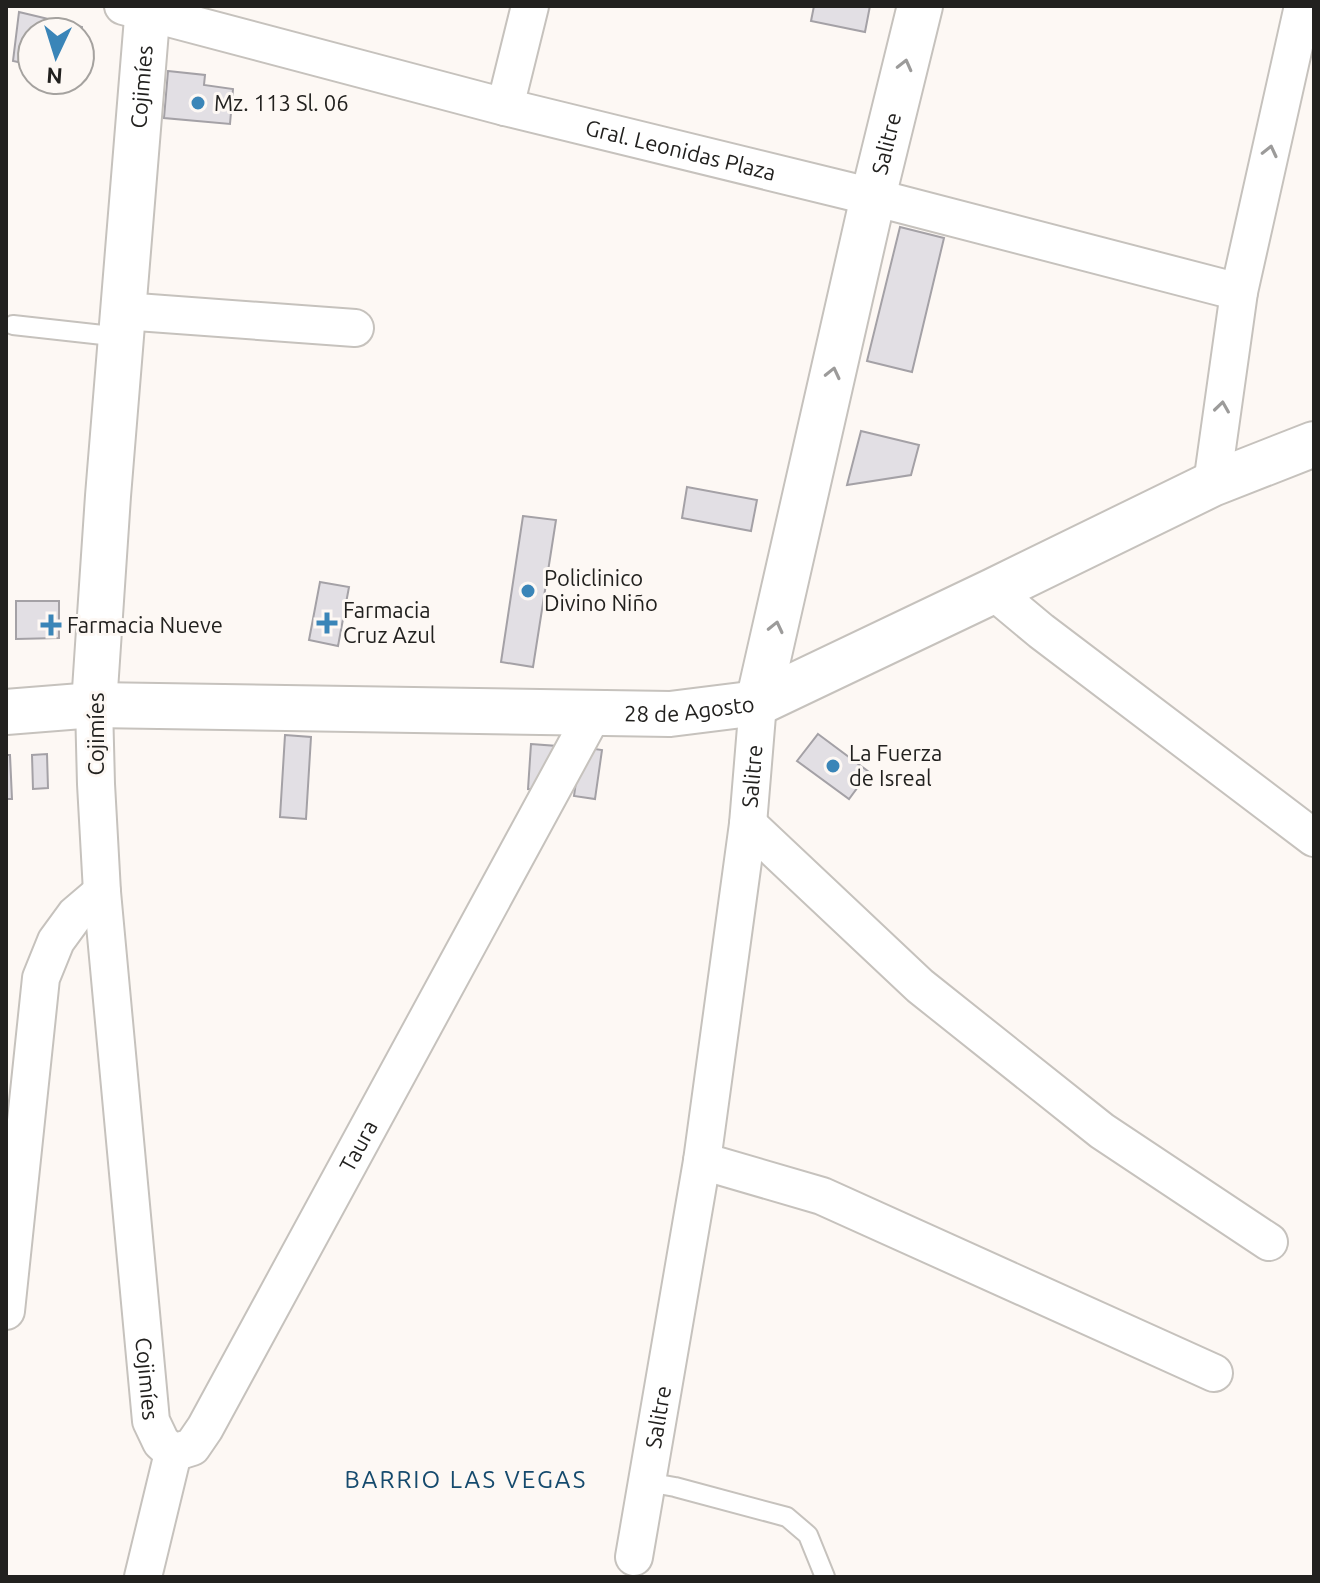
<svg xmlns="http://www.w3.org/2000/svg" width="1320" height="1583" font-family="Ubuntu,sans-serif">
  <rect width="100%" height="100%" fill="#fdf8f4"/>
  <g fill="#e2dfe4" stroke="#a4a1a6" stroke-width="2">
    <polygon points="814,6 870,6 865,32 811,21"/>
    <polygon points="19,12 82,27 80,47 80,32 32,32 32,65 13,61"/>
    <polygon points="168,71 205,75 204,85 233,89 230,124 164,118"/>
    <polygon points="900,227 944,238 912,372 867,361"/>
    <polygon points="861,431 919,445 911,475 847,485"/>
    <polygon points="687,487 757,500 751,531 682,518"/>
    <polygon points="523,516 556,520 533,667 501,662"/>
    <polygon points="320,582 349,587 338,646 309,640"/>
    <polygon points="16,601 59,601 59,638 16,639"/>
    <polygon points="818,734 869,772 849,799 797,761"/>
    <polygon points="285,735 311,737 306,819 280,817"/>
    <polygon points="531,744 557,746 537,790 528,789"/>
    <polygon points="581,747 602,750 595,799 574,796"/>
    <polygon points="47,754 48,788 33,789 32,755"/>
    <polygon points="6,755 10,755 12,799 6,799"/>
  </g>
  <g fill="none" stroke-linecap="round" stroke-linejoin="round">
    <g stroke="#c6c2bd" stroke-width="22">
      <g id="service">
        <polyline points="13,325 121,337"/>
        <polyline points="647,1482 675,1487 787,1517 808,1535 825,1577"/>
      </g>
    </g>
    <g stroke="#c6c2bd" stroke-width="40">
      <g id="minor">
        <path id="s1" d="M123,6L505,107L873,197L1239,292"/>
        <polyline points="505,107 530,6"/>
        <polyline points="123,311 355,328"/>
        <polyline points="1212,484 1239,292 1303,6"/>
        <polyline points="993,591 1041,631 1314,838"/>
        <path id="s2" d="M94,705L96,784L102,892L151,1421L161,1442L173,1453"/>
        <polyline points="748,824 920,986 1102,1131 1269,1242"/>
        <polyline points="702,1161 822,1196 1214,1373"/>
        <polyline points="6,1311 41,978 56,941 75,915 102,892"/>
        <path id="s3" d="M173,1453L192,1447L205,1428L593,714"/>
        <path id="s4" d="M634,1557L702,1161L748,824L758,703"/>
        <polyline points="143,1577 173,1453"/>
      </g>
    </g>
    <g stroke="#c6c2bd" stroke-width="48">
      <g id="tertiary">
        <path id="s5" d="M758,703L873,197L920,6"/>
        <path id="s6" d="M94,705L108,496L148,6"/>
        <path id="s7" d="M6,712L94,705L670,714L758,703L993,591L1212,484L1314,444"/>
      </g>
    </g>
    <use href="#service" stroke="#fff" stroke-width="18"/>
    <use href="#minor" stroke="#fff" stroke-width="36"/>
    <use href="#tertiary" stroke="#fff" stroke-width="44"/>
  </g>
  <defs><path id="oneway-chevron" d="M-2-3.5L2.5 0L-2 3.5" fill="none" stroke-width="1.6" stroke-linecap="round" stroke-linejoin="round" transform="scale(2)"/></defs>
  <g stroke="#9c9b9a">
    <use href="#oneway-chevron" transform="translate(905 65) rotate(-76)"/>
    <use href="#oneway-chevron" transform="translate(1270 151) rotate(-77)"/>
    <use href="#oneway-chevron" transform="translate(833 373) rotate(-77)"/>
    <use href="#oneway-chevron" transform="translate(1222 407) rotate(-82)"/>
    <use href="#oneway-chevron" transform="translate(776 627) rotate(-77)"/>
  </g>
  <g fill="#3a85b8" stroke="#fdf8f4" stroke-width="3">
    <circle cx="198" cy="103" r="8"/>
    <circle cx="528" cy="591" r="8"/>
    <path d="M323 611h8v8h8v8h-8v8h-8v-8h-8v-8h8z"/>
    <path d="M47 613h8v8h8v8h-8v8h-8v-8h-8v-8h8z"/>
    <circle cx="833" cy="766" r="8"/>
  </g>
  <g text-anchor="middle" stroke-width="6" stroke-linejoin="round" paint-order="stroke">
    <g font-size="22" fill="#22211f" stroke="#fdf8f4">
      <text dy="8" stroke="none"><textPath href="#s6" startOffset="620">Cojimíes</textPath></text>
      <text dy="8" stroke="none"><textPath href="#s5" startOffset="574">Salitre</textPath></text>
      <text dy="8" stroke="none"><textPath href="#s1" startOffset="576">Gral. Leonidas Plaza</textPath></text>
      <text dy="8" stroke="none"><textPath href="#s7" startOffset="684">28 de Agosto</textPath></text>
      <text transform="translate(96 734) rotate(-90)" y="8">Cojimíes</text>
      <text dy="8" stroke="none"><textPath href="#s4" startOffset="790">Salitre</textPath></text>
      <text dy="8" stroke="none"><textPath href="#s3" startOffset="364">Taura</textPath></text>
      <text dy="8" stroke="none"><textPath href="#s2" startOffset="676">Cojimíes</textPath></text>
      <text dy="8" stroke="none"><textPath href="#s4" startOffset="142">Salitre</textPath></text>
    </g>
    <g font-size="22" fill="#22211f" stroke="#fdf8f4" text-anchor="start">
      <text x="214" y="111">Mz. 113 Sl. 06</text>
      <text x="544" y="586">Policlinico<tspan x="544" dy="25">Divino Niño</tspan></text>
      <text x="343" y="618">Farmacia<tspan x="343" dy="25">Cruz Azul</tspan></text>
      <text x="67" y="633">Farmacia Nueve</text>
      <text x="849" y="761">La Fuerza<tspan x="849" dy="25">de Isreal</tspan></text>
    </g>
    <g font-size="24" letter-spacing="2" fill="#154a6d" stroke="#fdf8f4">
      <text x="466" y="1488">BARRIO LAS VEGAS</text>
    </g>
  </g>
  <rect width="1320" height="1583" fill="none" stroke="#22211f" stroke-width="16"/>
  <g transform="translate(56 56) rotate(184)"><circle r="38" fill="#fdf8f4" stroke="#a5a29f" stroke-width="2"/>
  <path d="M0-6L14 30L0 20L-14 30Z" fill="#3a85b8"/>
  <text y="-12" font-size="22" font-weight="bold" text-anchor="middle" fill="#22211f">N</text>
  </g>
</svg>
